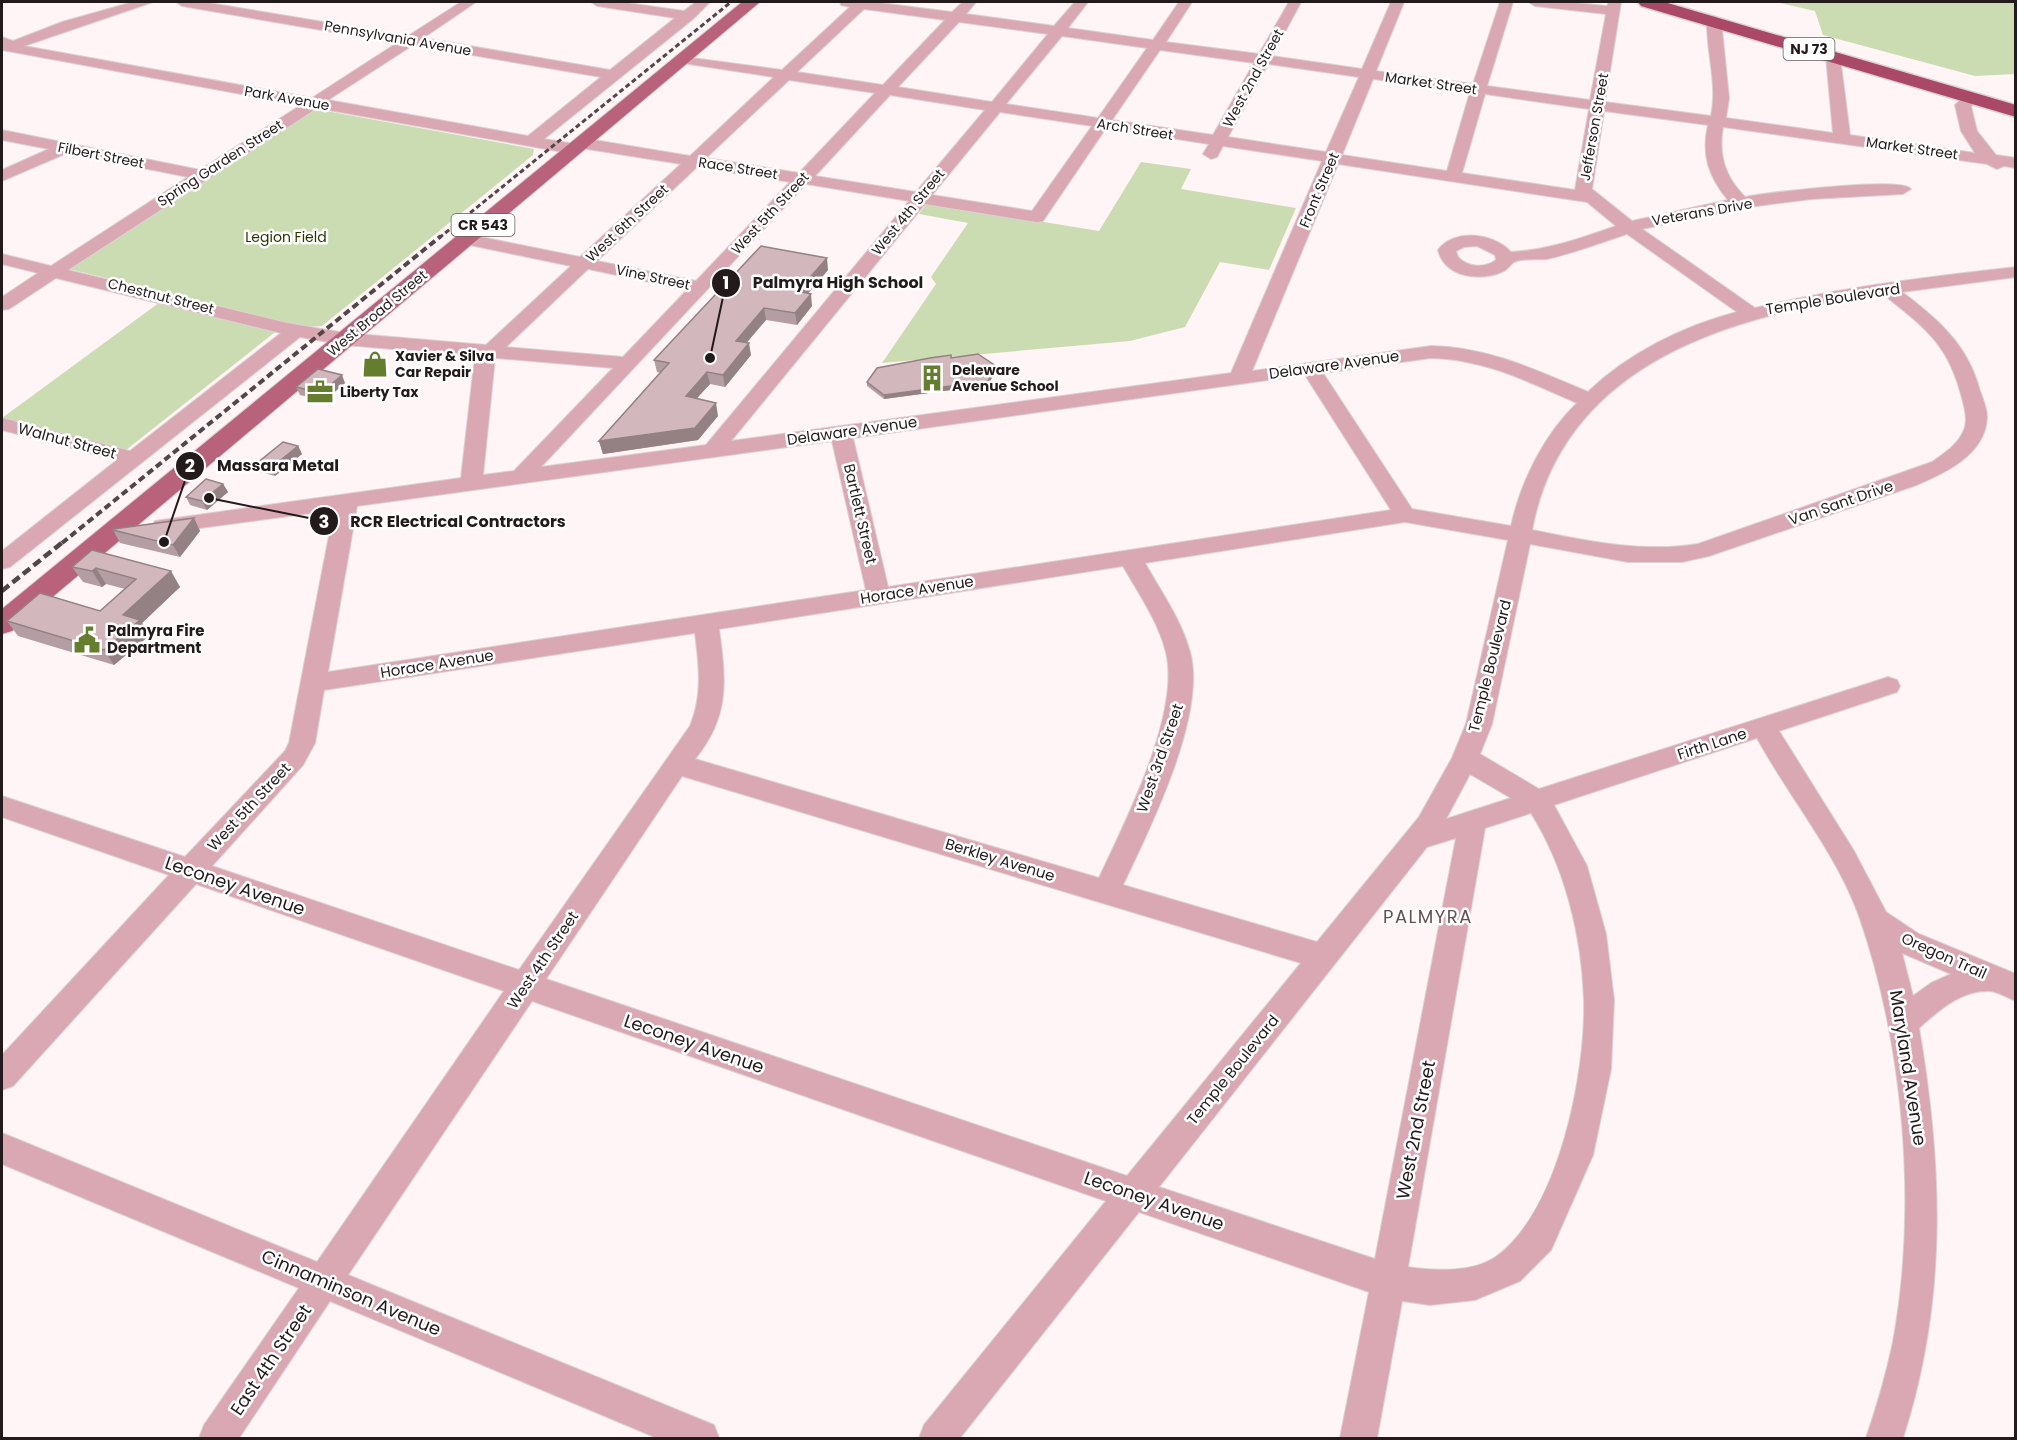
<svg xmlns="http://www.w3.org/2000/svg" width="2017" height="1440" font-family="Poppins,sans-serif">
  <rect width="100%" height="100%" fill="#fff4f6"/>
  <g fill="#ccdcb2">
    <polygon points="1776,2 2015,2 2015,74 1975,76 1823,35 1815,11"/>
    <polygon points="315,109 534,149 533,155 322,326 279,329 126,450 2,418 171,294 69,269"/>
    <polygon points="1141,162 1191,169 1181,189 1296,208 1269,270 1220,262 1185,327 1130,341 882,363 936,284 931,277 968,223 919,214 927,203 1099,231"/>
  </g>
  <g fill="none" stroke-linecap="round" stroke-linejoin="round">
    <g stroke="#dcd1d3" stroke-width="2">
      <path id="minor" d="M133,2H153L24,46L312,98L397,43L182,6L176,2H203L408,36L461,2H476L423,38L610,70L675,18L597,6L591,2H620L684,11L696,2H710L693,19L544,139L575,144L576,140L582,138L690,156L774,77L682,63L677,62L675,59L677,56L782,70L850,7L841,5L840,2H872L952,12L963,2H976L966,14L1054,26L1075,2H1088L1068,28L1153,40L1179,2H1192L1166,42L1259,54L1289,2H1301L1272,56L1362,69L1391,2H1404L1376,71L1473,84L1500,2H1513L1487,86L1590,100L1606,14L1535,6L1528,2H1566L1607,6L1609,2H1621L1605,102L1711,116C1718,84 1706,52 1707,20L1714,16L1721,20L1729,98L1726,118L1833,133L1826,57L1833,53L1840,57L1850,135L1975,153L1961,131L1955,105L1966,95H1976L1979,98L1971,106L1977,131L1996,155L2016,158V168L2004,166L1997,169L1987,164L1723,127C1718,155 1725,177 1745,197C1767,193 1901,176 1911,189L1903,194L1812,199L1749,207L1642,229L1755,308C1841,287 1928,277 2016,267V277L1902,292C1938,319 1968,345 1980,391C1983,399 1987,409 1987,417C1986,455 1943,474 1914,486L1709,556L1682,562H1628L1530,544L1492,724L1480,754L1539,789L1879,680L1888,677L1897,680L1900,686L1897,692L1779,731L1854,851L1886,912L1919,934L2016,974V1001C2008,998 1997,991 1989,991C1961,990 1938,1011 1919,1028C1943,1169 1947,1301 1903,1438H1866C1877,1406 1886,1375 1893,1342C1918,1206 1904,1045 1859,916C1836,852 1789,797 1757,738L1554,805L1587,866L1606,934L1614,1000L1611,1069L1593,1155L1551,1250L1520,1281L1475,1300L1430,1305L1402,1301L1377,1438H1340L1369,1292L1139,1212L960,1438H919L924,1425L1106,1201L532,1001L348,1275L714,1425L719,1438H657L330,1301L239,1438H199L204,1425L299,1288L2,1164V1133L317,1262L504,991L196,884L13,1086L2,1090V1055L169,875L2,817V796L185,857L285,751L289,743L334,510L163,533L155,531L152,526L155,521L461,478L475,356L345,345L300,337L10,567L2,569V551L117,460L2,430V418L130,451L281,333L56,278L9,309L2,310V297L38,273L2,264V254L51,266L188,177L67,153L2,181V170L49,149L2,140V130L200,170L301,105L2,50V37L13,41L62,22ZM864,9L945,20L883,85L797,72ZM959,22L1048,34L992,102L898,87ZM1062,36L1147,48L1098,118L1006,104ZM413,45L601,77L528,136L328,100ZM1160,50L1254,63L1213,135L1112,120ZM1268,64L1359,77L1326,152L1228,137ZM1373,79L1470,92L1447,171L1342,155ZM789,80L875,93L799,173L706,158ZM1485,94L1589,109L1575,190L1462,173ZM890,95L985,110L916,192L815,176ZM317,108L574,154L580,152L581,148L681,164L580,257L466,234L460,235L457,239L460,243L571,266L486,345L345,333L287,323L68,270ZM1604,111L1708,125C1701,155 1709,177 1728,200L1632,221L1592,189ZM1000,112L1092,126L1032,211L932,195ZM1106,128L1209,144L1203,154L1211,159L1217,157L1223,146L1322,161L1231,373L731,441L925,204L1037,222L1043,221ZM1338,164L1587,202L1616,226C1582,238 1548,250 1511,252C1494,233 1454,228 1438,250C1445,278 1481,282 1504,271C1508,269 1511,264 1514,262C1522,258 1538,260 1547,259C1574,253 1600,243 1627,234L1737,312C1683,326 1627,354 1588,392C1536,370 1488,347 1431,346L1252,371ZM697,167L790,182L696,281L597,261ZM806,184L909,201L706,445L541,467ZM1477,246L1495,255L1496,260C1485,268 1468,268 1458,257L1456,251L1464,247ZM588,269L687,290L623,357L506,347ZM1883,294C1925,328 1948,343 1962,398C1965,410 1969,422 1962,434C1956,446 1943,454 1932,462L1698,544C1642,553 1587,541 1532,530C1564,361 1735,314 1883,294ZM495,358L613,368L514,471L483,475ZM1431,358C1484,359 1529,382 1577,403C1544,435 1521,481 1511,526L1412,509L1323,373ZM1305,375L1391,510L888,587L853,438ZM832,441L866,590L328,672L357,506ZM1405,522L1508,540L1466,724L1452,758L1419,817L1317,942L1123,885C1150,828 1207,714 1190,652C1181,619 1161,592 1145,563ZM1123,566C1139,594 1158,621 1166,652C1181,714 1125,822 1099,878L695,759C730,716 726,681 719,629ZM695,633C699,665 703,695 690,726L519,970L212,866L303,765L315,743L324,690ZM1470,774L1511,798L1446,819ZM682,776L1301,963L1127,1176L546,979ZM1531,813C1565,867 1582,935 1584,1000C1586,1074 1559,1210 1497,1256C1474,1273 1434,1271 1408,1267L1485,828ZM1456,838L1375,1259L1159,1187L1427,847ZM1902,953L1951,974L1931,983L1913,996Z"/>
    </g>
    <g stroke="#dcd1d3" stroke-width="2">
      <polygon id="major" points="742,2 760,2 12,631 2,634 2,609"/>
    </g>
    <g stroke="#dcd1d3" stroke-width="3">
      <polygon id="highway" points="1638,2 1664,2 2016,105 2016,117 1641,6"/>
    </g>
    <use href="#minor" fill="#d9a8b3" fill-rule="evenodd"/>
    <use href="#major" fill="#b8637b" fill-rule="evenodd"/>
    <use href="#highway" fill="#aa4867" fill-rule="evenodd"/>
    <polyline stroke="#514749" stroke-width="3" stroke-dasharray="5 3" stroke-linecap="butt" points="439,238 731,2"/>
    <polyline stroke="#514749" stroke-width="4" stroke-dasharray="7 4" stroke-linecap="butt" points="62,543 441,236"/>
    <polyline stroke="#514749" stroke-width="4.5" stroke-dasharray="9 4.5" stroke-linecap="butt" points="2,591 64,541"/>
  </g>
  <g fill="#b59ea3">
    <polygon points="1582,2 1601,2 1600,3"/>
    <polygon points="828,270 808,293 812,306 797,325 766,320 746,343 751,355 725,387 710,384 696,399 718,416 698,440 603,454 599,441 660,373 657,372 654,360"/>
    <polygon points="951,358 996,366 996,370 988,385 884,399 867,386 867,382"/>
    <polygon points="345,383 324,401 300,395 296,387"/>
    <polygon points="298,446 302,454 275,476 260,472 256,464"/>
    <polygon points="223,484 228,492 207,510 190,505 186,497"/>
    <polygon points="194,518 200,531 180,557 120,543 113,530"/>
    <polygon points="92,550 180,587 142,623 150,635 114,665 18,636 7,621 100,611 125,589 106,584 102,587 83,582 72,567"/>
  </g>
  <g fill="#938184">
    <polygon points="827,258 828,270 800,303 798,291"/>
    <polygon points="811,294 812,306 797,325 795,313"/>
    <polygon points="764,308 766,320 738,353 736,341"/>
    <polygon points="749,343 751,355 725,387 723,375"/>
    <polygon points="996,366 996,370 988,385 884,399 884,395"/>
    <polygon points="707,372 710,384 688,408 686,396"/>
    <polygon points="342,375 345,383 324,401 321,393"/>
    <polygon points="716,403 718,416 698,440 603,454 599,441"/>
    <polygon points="298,446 302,454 275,476 271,468"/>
    <polygon points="223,484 228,492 207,510 202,501"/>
    <polygon points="194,518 200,531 180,557 173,545"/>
    <polygon points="96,568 106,584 102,587 92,571"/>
    <polygon points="171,571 180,587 142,623 150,635 114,665 104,650 123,615"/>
  </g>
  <g fill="#d2b8bd" stroke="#938184" stroke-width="1.5">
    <polygon points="761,246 827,258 798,291 811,294 795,313 764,308 736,341 749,343 723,375 707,372 686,396 716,403 695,428 599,441 669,363 654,360"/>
    <polygon points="978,354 996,366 988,381 884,395 867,382 877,368 930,358 951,355 951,358"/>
    <polygon points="318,369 342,375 321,393 296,387"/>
    <polygon points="283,442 298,446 271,468 256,464"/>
    <polygon points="206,479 223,484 202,501 186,497"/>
    <polygon points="194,518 173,545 113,530 114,529"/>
    <polygon points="92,550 171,571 123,615 140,620 104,650 7,621 40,593 100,611 136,579 96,568 92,571 72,567"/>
  </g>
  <defs>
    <g id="shop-bare" transform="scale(2.07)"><path d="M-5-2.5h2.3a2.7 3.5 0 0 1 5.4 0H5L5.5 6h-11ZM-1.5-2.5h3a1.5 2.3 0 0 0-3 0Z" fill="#657d2f" stroke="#fff" stroke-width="2.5" paint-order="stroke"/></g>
    <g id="building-bare" transform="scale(2.07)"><path d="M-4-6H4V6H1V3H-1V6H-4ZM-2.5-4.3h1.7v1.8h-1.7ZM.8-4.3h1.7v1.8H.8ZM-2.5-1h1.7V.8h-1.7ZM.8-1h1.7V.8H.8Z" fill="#657d2f" stroke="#fff" stroke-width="2.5" paint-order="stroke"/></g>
    <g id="office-bare" transform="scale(2.07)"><path d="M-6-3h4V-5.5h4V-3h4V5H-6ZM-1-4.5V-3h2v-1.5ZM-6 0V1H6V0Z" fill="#657d2f" stroke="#fff" stroke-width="2.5" paint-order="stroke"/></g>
    <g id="civic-bare" transform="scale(2.07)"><path d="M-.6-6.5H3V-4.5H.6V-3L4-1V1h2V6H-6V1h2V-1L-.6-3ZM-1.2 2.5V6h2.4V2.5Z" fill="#657d2f" stroke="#fff" stroke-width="2.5" paint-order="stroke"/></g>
  </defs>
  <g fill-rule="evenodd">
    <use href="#shop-bare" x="375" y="364"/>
    <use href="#building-bare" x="932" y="378"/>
    <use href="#office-bare" x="320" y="392"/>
    <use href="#civic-bare" x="87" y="640"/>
  </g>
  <g text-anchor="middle" stroke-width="5" stroke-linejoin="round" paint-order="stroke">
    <g font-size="14" fill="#231a1c" stroke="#fff">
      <text transform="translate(398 38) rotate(10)" y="5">Pennsylvania Avenue</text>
      <text transform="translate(1253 78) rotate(-61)" y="5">West 2nd Street</text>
      <text transform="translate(1431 83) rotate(8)" y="5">Market Street</text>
      <text transform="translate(287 98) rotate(10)" y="5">Park Avenue</text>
      <text transform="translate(1594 127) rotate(-80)" y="5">Jefferson Street</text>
      <text transform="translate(1135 129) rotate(9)" y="5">Arch Street</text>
      <text transform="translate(1912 148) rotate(8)" y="5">Market Street</text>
      <text transform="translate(101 155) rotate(11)" y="5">Filbert Street</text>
      <text transform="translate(220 163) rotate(-33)" y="5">Spring Garden Street</text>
      <text transform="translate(738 168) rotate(9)" y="5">Race Street</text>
      <text transform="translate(1319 190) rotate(-67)" y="5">Front Street</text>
      <text transform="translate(908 212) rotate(-51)" y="5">West 4th Street</text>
      <text transform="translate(1702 212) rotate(-10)" y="5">Veterans Drive</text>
      <text transform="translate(770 213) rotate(-47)" y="5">West 5th Street</text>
      <text transform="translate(627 223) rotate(-43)" y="5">West 6th Street</text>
      <text transform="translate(653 277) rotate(12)" y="5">Vine Street</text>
      <text transform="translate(161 296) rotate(14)" y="5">Chestnut Street</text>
      <text transform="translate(377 313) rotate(-40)" y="5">West Broad Street</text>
    </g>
    <g fill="#fff" stroke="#655f60" stroke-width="1.5">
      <rect x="1783.5" y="38" width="51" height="22" rx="4.5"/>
      <rect x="451.5" y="214" width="63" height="22" rx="4.5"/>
    </g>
    <g font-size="14" font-weight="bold" fill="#231a1c">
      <text x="1809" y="54">NJ 73</text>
      <text x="483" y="230">CR 543</text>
    </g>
    <g font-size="14" fill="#283700" stroke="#fff">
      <text x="286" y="242">Legion Field</text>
    </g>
    <g font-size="14" font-weight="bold" fill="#231a1c" stroke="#fff" text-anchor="start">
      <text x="395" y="361">Xavier &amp; Silva<tspan x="395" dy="16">Car Repair</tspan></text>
      <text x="952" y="375">Deleware<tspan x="952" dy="16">Avenue School</tspan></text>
      <text x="340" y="397">Liberty Tax</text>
    </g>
    <g font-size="15" fill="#231a1c" stroke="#fff">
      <text transform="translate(1833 299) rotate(-9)" y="5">Temple Boulevard</text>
      <text transform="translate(1334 365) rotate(-8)" y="5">Delaware Avenue</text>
      <text transform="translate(852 431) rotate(-8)" y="5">Delaware Avenue</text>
      <text transform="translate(67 441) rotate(15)" y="5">Walnut Street</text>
      <text transform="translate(1841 503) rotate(-19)" y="5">Van Sant Drive</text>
      <text transform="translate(860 514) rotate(77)" y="5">Bartlett Street</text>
      <text transform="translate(917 590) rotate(-9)" y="5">Horace Avenue</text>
      <text transform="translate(437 664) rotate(-9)" y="5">Horace Avenue</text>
      <text transform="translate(1490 666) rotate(-76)" y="5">Temple Boulevard</text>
      <text transform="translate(1712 744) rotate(-18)" y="5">Firth Lane</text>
      <text transform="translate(1160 758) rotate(-71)" y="5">West 3rd Street</text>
      <text transform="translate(249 807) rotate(-47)" y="5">West 5th Street</text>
      <text transform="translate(1000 860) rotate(17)" y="5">Berkley Avenue</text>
      <text transform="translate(1944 956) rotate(24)" y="5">Oregon Trail</text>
      <text transform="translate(543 960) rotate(-56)" y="5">West 4th Street</text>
      <text transform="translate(1233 1070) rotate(-51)" y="5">Temple Boulevard</text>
    </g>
    <g font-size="15" font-weight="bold" fill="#231a1c" stroke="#fff" text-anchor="start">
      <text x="107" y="636">Palmyra Fire<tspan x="107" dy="17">Department</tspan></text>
    </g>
    <g font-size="18" fill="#231a1c" stroke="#fff">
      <text transform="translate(235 886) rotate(19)" y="6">Leconey Avenue</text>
      <text transform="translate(694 1044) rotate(19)" y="6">Leconey Avenue</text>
      <text transform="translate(1908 1068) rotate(81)" y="6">Maryland Avenue</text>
      <text transform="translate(1416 1130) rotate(-79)" y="6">West 2nd Street</text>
      <text transform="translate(1154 1201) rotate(19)" y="6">Leconey Avenue</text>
      <text transform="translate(351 1293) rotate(23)" y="6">Cinnaminson Avenue</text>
      <text transform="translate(271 1360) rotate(-56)" y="6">East 4th Street</text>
    </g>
    <g font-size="18" letter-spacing="1.5" fill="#654f54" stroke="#fff">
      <text x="1428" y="923">PALMYRA</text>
    </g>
  </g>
  <path fill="none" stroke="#231a1c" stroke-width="2" d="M710 358L726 283M164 542L190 466M209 498L324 521"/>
  <g fill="#231a1c" stroke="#fff" stroke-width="2">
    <circle cx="710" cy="358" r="6"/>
    <circle cx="164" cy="542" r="6"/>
    <circle cx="209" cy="498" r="6"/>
    <circle cx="726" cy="283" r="15"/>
    <circle cx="190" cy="466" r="15"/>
    <circle cx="324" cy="521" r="15"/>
  </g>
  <g font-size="18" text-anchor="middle" font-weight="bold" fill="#fff">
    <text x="726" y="289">1</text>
    <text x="190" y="472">2</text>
    <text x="324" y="528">3</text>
  </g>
  <g font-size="16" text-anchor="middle" font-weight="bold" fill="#231a1c" stroke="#fff" stroke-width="5" stroke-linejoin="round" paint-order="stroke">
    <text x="838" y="288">Palmyra High School</text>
    <text x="278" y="471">Massara Metal</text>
    <text x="458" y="527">RCR Electrical Contractors</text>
  </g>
  <rect width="2017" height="1440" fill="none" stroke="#231a1c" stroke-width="6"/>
</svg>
